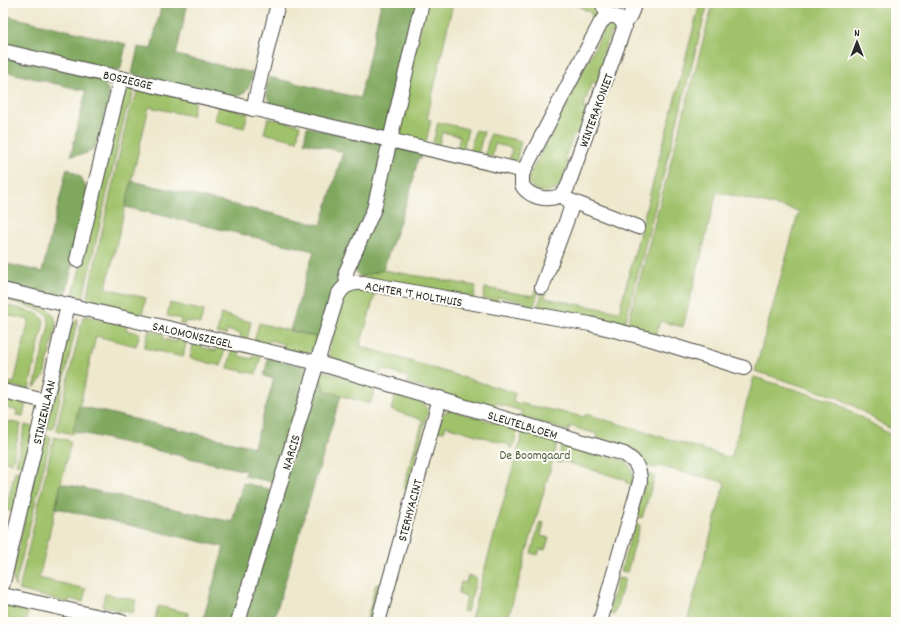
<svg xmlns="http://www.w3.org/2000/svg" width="899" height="625" font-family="Dekko,sans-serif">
  <rect width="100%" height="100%" fill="#fdfcf7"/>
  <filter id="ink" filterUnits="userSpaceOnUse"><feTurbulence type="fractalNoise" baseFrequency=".025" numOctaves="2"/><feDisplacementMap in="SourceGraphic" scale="8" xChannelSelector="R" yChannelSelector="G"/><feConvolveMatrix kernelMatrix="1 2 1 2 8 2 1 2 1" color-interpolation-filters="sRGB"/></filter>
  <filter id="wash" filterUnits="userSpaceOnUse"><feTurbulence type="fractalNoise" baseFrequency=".012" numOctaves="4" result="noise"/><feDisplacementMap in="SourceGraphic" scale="16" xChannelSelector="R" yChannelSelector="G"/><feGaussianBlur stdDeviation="0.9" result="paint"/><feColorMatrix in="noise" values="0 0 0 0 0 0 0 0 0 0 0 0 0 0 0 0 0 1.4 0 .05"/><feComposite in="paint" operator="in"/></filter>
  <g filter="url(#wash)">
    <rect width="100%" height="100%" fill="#eee8cd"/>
    <g fill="#a0c26b" stroke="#66764b">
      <polygon points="426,3 453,3 427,119 431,120 426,142 395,136"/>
      <path d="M572,3C584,3 597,0 599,13L594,22L590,12Z"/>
      <polygon points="700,3 708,3 624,327 537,308 543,292 546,293 545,298 619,312"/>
      <polygon points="713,3 896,3 896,433 854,406 837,397 755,371 799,211 717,192 683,327 660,321 656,335 627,327"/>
      <path d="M610,23L616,25V34L611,33L601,58L606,61L598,84L592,82L583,108L588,110L579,136L574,134L564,160L569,162L559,188C547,194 538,194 528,183L529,176L607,24Z"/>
      <polygon points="135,87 130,104 126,111 82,302 75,299 73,295 124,94 128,90"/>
      <polygon points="140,88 195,101 192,116 149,107 106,288 146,298 142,315 86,303 129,111"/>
      <polygon points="218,106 248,113 244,128 214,121"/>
      <polygon points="268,118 300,125 297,141 264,133"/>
      <polygon points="438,122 468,129 463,150 457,149 460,136 442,132 439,145 433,143"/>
      <polygon points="475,130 484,132 478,154 470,152"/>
      <polygon points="490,134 521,141 516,162 509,161 512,148 495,144 492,157 485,156"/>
      <polygon points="383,270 476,286 474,298 360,277"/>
      <polygon points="485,288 533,296 536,289 539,291 533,308 524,306 525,302 498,297 497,301 483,299"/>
      <path d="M359,289L376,291L360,346L515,393L513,402L585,417L586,414L731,458L754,377L835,402L896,438V622H687L725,482L658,466L657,468L646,466C637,447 614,445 596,439L597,434L570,426L569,431L521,417L522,411L496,403L494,409L407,383L408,377L382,369L379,375L333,361L330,357L329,347L343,300L349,292Z"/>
      <path d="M3,296C22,301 58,301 56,327L44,376L34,388L49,325L48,316L40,310L3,299Z"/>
      <polygon points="170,303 204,311 200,324 186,321 184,325 180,324 181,319 167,316"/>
      <polygon points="3,304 39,314 44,321 29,389 3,385 3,381 14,383 29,320 3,314"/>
      <polygon points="221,314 251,322 247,340 240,338 241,334 227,330 226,335 217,333"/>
      <polygon points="88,316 127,325 126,330 140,333 136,346 96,336 73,434 56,430 83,317"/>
      <polygon points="78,318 53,429 46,428 70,326"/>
      <polygon points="259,323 319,338 314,350 305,354 283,348 284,344 269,340 268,345 254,342"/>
      <polygon points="149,330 164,334 163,339 177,342 179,337 187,339 183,357 144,348"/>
      <polygon points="194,341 202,343 201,347 216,351 217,346 225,348 221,366 190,358"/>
      <polygon points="232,350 239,351 239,356 252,359 254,355 261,356 256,374 228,368"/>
      <polygon points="319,370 376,386 370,404 327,392 318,374"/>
      <polygon points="396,393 421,400 428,411 408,489 403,488 423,420 391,410"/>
      <polygon points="3,396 26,403 23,416 16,415 17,411 3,407"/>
      <polygon points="450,410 518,429 513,448 509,447 510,445 446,426 444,432 437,431 443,414"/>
      <polygon points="6,421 21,424 12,463 3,460 3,433"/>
      <polygon points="25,425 33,427 24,465 16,464"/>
      <polygon points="523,431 558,441 507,622 470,622"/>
      <polygon points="44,435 51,437 15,587 12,575"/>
      <polygon points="54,437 71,441 39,578 86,589 83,602 69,599 68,603 19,590"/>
      <path d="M563,442L625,461C632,466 634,476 632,484L626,483V480L562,461L561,463L557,462Z"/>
      <polygon points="15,471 22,473 13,512 6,510"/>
      <polygon points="647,474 655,476 642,518 636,516"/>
      <polygon points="540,522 544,523 541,536 549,538 545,550 540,549 538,555 531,553"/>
      <polygon points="634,524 640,525 627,572 621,571"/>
      <polygon points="468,575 477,578 467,612 463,611 467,597 458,594 461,582 466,583"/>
      <polygon points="618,578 625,579 614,615 608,613"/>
      <polygon points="376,584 381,585 370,622 366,622"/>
      <polygon points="105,594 136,600 133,613 119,610 118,615 115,614 116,609 102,606"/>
      <polygon points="9,602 14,603 13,608 28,612 25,622 3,620 3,606 8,607"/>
      <polygon points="158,606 188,613 186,622 168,622 155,619"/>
    </g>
    <g fill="#80a85f" stroke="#566a45">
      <path d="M162,3H188L176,55L253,73C250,87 246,98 229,97L132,74L138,47L151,49Z"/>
      <path d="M381,3H419L388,134L274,106C264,98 266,88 269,77L360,98Z"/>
      <polygon points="3,15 126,44 120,71 3,44"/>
      <path d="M3,56L97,79C102,82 106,85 108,90C110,100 100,140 94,148C88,154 79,156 71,155L86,91L3,71Z"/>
      <polygon points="307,127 385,145 370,210 344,266 319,338 290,330 314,251 125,207 132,181 321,225 343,152 304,142"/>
      <polygon points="393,147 422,153 421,159 418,158 411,189 383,270 360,277 352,269"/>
      <polygon points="67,168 81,177 87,191 66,295 63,297 3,284 3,263 42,272"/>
      <polygon points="268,358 306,367 310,373 277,479 272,482 245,476 246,471 73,431 79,406 254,447 274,379 264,376"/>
      <polygon points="318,374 327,392 341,395 273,622 242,622"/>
      <polygon points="61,483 232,522 243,483 269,489 273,495 234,622 208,622 204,616 224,547 56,508"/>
    </g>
  </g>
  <g filter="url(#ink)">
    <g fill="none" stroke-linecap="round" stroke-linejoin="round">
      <g stroke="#484743" stroke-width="16">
        <g id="minor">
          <polyline points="602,3 608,16"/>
          <path d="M608,16C617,15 623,19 624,28L567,188C559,204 530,200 522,185V174L601,22Z"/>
          <polyline points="623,23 629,18 635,3"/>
          <polyline points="3,51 524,171"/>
          <polyline points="253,109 278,3"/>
          <polyline points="566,199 638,227"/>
          <polyline points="77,260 121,78"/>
          <polyline points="347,285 346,272 374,209 422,3"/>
          <polyline points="542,287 573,203"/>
          <polyline points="3,290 68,305 3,583"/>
          <path d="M68,305L318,363L624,454C636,461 640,468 640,482L600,622"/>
          <polyline points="3,391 45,401"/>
          <polyline points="3,595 122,622"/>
          <path d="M238,622L337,297C342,286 351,282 363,283L590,324L654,340L744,368"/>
          <polyline points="378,622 440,398"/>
        </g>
      </g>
      <use href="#minor" stroke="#fff" stroke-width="14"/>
    </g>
  </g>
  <g text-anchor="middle" stroke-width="4" stroke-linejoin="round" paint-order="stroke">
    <g font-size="13" fill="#2b2b2b" stroke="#fdfcf7">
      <text transform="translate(128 79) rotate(13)" y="5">BOSZEGGE</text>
      <text transform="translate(595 110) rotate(-70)" y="5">WINTERAKONIET</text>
      <text transform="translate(414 293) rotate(10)" y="5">ACHTER 'T HOLTHUIS</text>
      <text transform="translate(193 334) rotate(13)" y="5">SALOMONSZEGEL</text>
      <text transform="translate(43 412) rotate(-77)" y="5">STINZENLAAN</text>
      <text transform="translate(523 424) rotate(17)" y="5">SLEUTELBLOEM</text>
      <text transform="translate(290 452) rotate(-73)" y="5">NARCIS</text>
      <text transform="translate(409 510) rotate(-75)" y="5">STERHYACINT</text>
    </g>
    <g font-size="13" fill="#546041" stroke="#fdfcf7">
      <text x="535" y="459">De Boomgaard</text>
    </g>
  </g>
  <rect width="899" height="625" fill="none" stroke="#fdfcf7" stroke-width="16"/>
  <g transform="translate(857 42)" stroke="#fdfcf7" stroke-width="3" paint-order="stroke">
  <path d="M0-3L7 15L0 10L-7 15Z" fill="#2b2b2b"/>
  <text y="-6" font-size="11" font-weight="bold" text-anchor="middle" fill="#2b2b2b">N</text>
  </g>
</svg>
